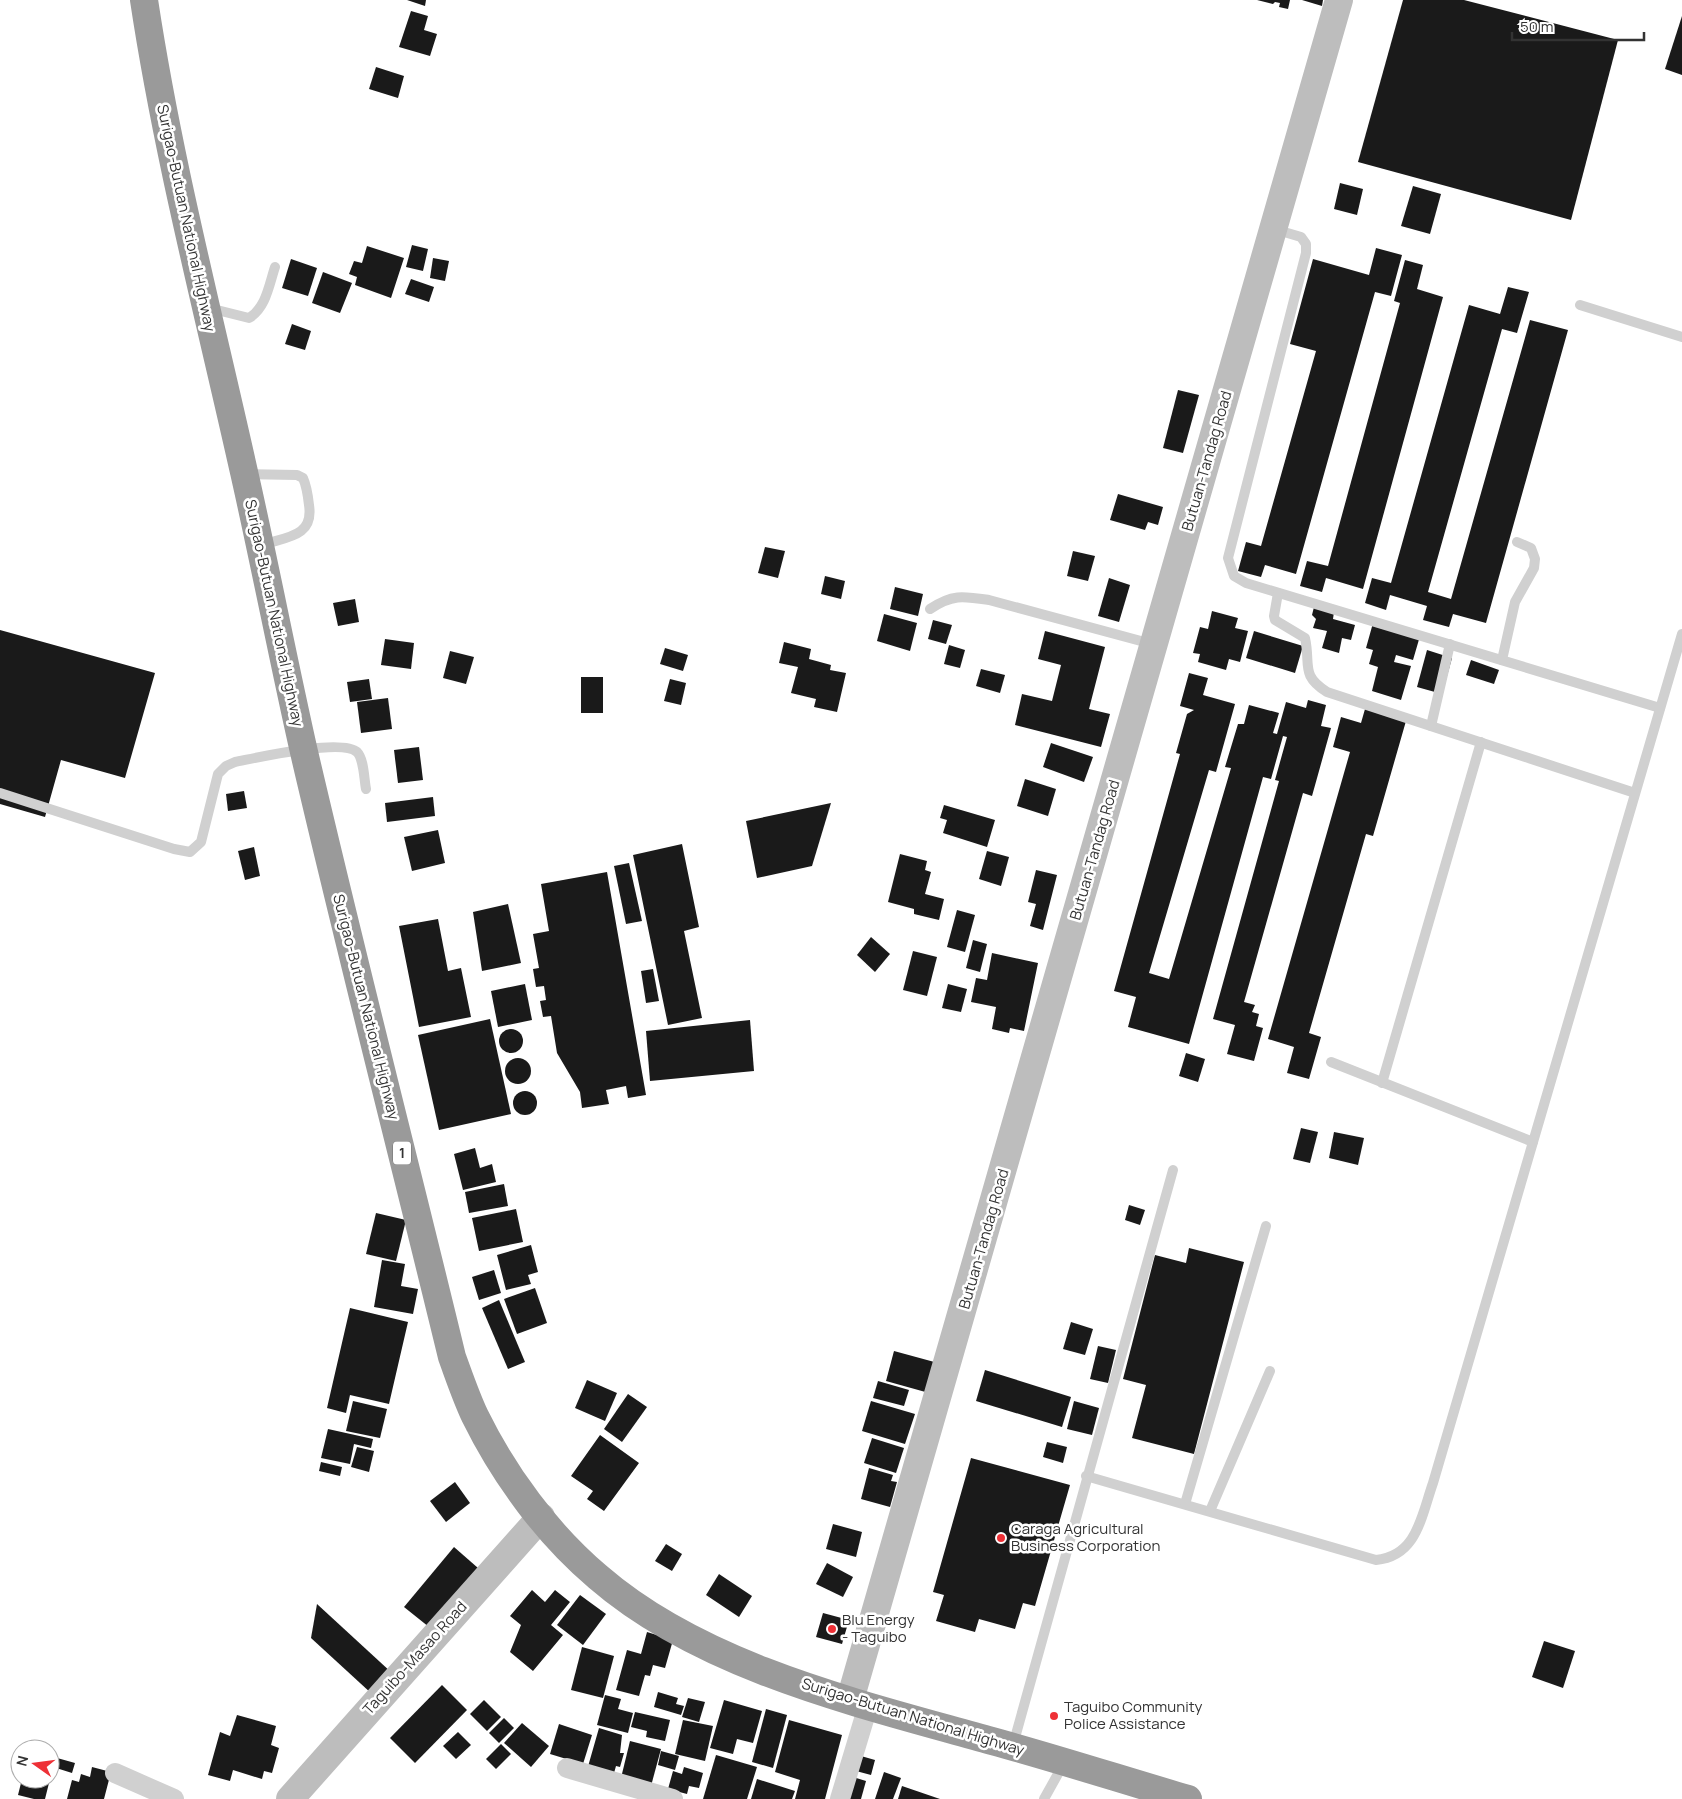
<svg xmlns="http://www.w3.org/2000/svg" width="1682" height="1799" font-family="Manrope,sans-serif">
  <rect width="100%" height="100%" fill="#fff"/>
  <g fill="#1a1a1a">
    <polygon points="407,0 426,0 425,6"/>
    <polygon points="1257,0 1290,0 1288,9 1279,7 1280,3 1275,2 1273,4"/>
    <polygon points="1302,0 1323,0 1322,6"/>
    <polygon points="1403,0 1464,0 1618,40 1571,220 1358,162"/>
    <polygon points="411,11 428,16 424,30 437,34 430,56 399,47"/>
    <polygon points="1682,16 1682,75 1665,69"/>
    <polygon points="376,67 404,76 398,98 369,89"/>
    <polygon points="1340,183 1363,189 1357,215 1334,209"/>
    <polygon points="1413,186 1441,194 1430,234 1401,226"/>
    <polygon points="412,245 428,249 423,271 406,267"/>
    <polygon points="367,246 404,258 391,298 355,285 357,277 349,274 354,261 362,263"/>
    <polygon points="1376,248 1402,255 1391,296 1375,292 1296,574 1265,565 1261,577 1238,571 1246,542 1261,546 1316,351 1290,344 1313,259 1369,275"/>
    <polygon points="433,258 449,261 445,281 430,278"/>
    <polygon points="291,259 317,268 308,296 282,288"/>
    <polygon points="1405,260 1423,265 1417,289 1443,297 1363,589 1326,578 1322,592 1300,586 1307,561 1328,566 1400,303 1394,301"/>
    <polygon points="323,272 352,283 340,313 312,303"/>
    <polygon points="411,279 434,287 429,302 405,294"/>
    <polygon points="1508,287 1529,292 1517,333 1502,329 1428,592 1451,599 1530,320 1568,330 1486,623 1453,614 1449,627 1423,620 1427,606 1390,595 1386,610 1365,603 1372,578 1391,583 1469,305 1500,314"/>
    <polygon points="292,324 311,331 305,350 285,344"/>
    <polygon points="1178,390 1199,395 1183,453 1163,448"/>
    <polygon points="1118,494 1163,507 1158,525 1148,522 1145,530 1110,520"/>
    <polygon points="765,547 785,551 778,578 758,573"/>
    <polygon points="1073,551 1095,556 1088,581 1067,576"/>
    <polygon points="825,576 845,581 841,599 821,594"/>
    <polygon points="1109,578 1130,585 1119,622 1098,616"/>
    <polygon points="895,587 923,594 918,616 890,609"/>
    <polygon points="355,599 359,622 338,626 333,603"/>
    <polygon points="1314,607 1334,612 1333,619 1355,625 1351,640 1342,638 1339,653 1322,648 1327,631 1313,628 1316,619 1312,615"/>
    <polygon points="1212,611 1238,618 1235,628 1248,631 1240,662 1229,659 1226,670 1198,662 1200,654 1193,653 1200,627 1208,629"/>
    <polygon points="884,614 917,623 910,651 877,641"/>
    <polygon points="933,620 952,625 946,644 928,639"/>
    <polygon points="1373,623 1420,636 1413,660 1396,655 1394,662 1411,666 1401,700 1372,691 1378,667 1369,664 1373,650 1366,648"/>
    <polygon points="0,630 155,673 125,778 61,760 45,817 0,804"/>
    <polygon points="1045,631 1105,647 1089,709 1110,714 1101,747 1015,725 1022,694 1052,701 1061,665 1038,659"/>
    <polygon points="1254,631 1303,646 1295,673 1246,658"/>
    <polygon points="385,639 414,643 411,669 381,665"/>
    <polygon points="784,642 811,649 809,659 831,665 830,670 846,673 837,712 814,707 816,699 791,693 798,667 779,663"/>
    <polygon points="949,645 965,650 960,668 944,664"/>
    <polygon points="665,648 688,655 683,671 660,664"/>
    <polygon points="1427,650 1452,658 1442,694 1417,687"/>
    <polygon points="450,651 474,657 466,684 443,678"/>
    <polygon points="1471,660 1499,670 1494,684 1466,675"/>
    <polygon points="981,669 1005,675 1000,693 976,686"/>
    <polygon points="1189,673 1208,678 1203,695 1235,704 1216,772 1209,770 1149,973 1169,979 1231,768 1225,767 1238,724 1244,724 1249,705 1279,713 1273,733 1277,734 1286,702 1306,708 1308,700 1326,705 1321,726 1331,728 1312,796 1303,793 1244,1002 1255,1005 1252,1012 1259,1014 1256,1026 1263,1028 1254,1061 1227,1054 1235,1025 1213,1019 1279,781 1275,780 1287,737 1283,736 1271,779 1263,777 1189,1044 1128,1027 1136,997 1114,991 1180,754 1176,753 1187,714 1194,710 1180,706"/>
    <rect x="581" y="677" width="22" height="36"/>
    <polygon points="369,679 372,699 350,702 347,682"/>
    <polygon points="670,679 686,683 681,705 664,701"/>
    <polygon points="388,698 392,729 361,733 357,702"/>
    <polygon points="1365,709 1406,721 1373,836 1366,834 1309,1033 1321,1037 1309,1079 1287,1073 1294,1047 1268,1039 1350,752 1333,747 1341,717 1361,723"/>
    <polygon points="1051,743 1093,757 1084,782 1043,767"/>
    <polygon points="419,747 423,780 398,783 394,750"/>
    <polygon points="1025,779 1056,789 1048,816 1017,806"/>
    <polygon points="244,791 247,808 228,811 226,794"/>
    <polygon points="433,797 435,816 387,822 385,803"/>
    <polygon points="831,803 812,866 757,878 746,821"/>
    <polygon points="944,805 995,820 987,847 943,833 947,820 940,818"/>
    <polygon points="438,830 445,863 412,871 404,837"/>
    <polygon points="682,844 699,927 684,931 702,1018 668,1025 633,855"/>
    <polygon points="254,847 260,876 245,880 238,851"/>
    <polygon points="987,851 1009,857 1001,886 979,879"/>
    <polygon points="900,854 927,861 925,870 931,872 925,894 944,899 939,920 914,914 914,909 888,902"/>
    <polygon points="629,863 642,921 626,924 614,866"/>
    <polygon points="1036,870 1057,875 1043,930 1030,926 1036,904 1028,902"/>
    <polygon points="607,872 646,1095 628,1098 626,1086 606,1090 609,1104 582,1108 580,1092 557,1053 551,1016 543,1017 540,1001 546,1000 544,986 536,987 533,969 539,968 533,934 549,931 541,884"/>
    <polygon points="508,904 521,963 482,971 473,912"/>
    <polygon points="957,910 975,915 965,952 947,947"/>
    <polygon points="438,919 448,971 461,968 471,1017 419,1027 399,926"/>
    <polygon points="871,937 890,954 875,972 857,955"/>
    <polygon points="973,940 987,944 980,972 966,968"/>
    <polygon points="913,951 937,957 927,996 903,990"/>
    <polygon points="992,953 1038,963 1024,1031 1010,1028 1009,1033 992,1029 996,1007 971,1002 976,978 987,980"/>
    <polygon points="653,969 659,1001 646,1003 641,971"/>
    <polygon points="525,984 532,1020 498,1027 491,991"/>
    <polygon points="948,984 967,989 961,1012 942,1008"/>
    <polygon points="490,1019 511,1114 439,1130 418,1035"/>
    <polygon points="750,1020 754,1071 650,1081 646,1031"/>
    <circle cx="511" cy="1041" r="12"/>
    <polygon points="1186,1053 1205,1059 1198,1082 1179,1076"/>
    <circle cx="518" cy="1071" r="13"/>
    <circle cx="525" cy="1103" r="12"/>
    <polygon points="1301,1128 1318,1132 1310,1163 1293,1159"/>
    <polygon points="1334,1132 1364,1138 1358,1165 1329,1158"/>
    <polygon points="475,1148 480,1168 492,1164 496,1182 463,1190 454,1154"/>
    <polygon points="504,1184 508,1206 469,1213 465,1192"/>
    <polygon points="1129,1205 1145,1210 1140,1225 1125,1220"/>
    <polygon points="516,1209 523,1242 479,1251 472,1218"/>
    <polygon points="376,1213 406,1220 396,1261 366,1254"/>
    <polygon points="531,1245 538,1272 528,1275 531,1284 506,1290 497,1255"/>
    <polygon points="1189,1248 1244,1262 1194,1454 1132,1438 1146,1385 1123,1379 1155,1255 1186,1263"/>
    <polygon points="382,1260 405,1264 401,1286 418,1289 413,1314 374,1307"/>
    <polygon points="494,1270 501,1293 479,1300 472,1277"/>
    <polygon points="535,1288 547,1323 517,1334 504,1299"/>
    <polygon points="499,1300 525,1362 508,1369 482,1308"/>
    <polygon points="350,1308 408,1322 389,1404 350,1395 346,1413 327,1408"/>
    <polygon points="1071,1322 1093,1329 1085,1355 1063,1349"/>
    <polygon points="1098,1346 1116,1350 1108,1383 1090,1379"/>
    <polygon points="894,1351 938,1363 929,1393 886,1381"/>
    <polygon points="985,1370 1071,1397 1062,1427 976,1401"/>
    <polygon points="587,1380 617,1393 605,1421 575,1408"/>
    <polygon points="878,1381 909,1390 904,1406 873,1398"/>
    <polygon points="628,1394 647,1407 622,1442 604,1429"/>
    <polygon points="353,1401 387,1409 380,1438 346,1431"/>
    <polygon points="871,1401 915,1414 905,1444 862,1431"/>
    <polygon points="1074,1401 1099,1408 1092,1435 1067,1429"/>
    <polygon points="328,1429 373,1439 371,1448 354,1444 350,1464 321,1458"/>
    <polygon points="600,1435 639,1463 604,1511 587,1499 593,1491 571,1476"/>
    <polygon points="872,1438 904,1448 896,1473 864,1463"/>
    <polygon points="1047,1442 1067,1447 1063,1463 1043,1457"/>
    <polygon points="357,1447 374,1451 369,1472 351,1467"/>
    <polygon points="971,1458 1070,1485 1035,1606 1023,1603 1015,1629 979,1619 975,1632 936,1621 944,1595 933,1592"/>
    <polygon points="321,1462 342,1467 340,1476 319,1471"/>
    <polygon points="869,1468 893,1475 891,1481 897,1482 890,1507 861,1499"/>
    <polygon points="455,1482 470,1503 446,1522 430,1501"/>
    <polygon points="833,1524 862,1532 856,1557 826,1549"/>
    <polygon points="666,1544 682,1554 672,1571 655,1561"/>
    <polygon points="454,1547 478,1568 429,1627 404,1607"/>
    <polygon points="827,1563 853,1577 843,1597 816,1584"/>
    <polygon points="719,1574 752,1596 739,1617 706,1595"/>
    <polygon points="532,1590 545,1602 555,1590 570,1602 551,1625 563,1635 533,1671 510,1652 521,1625 510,1616"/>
    <polygon points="580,1595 606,1614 583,1645 557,1625"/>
    <polygon points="317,1604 392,1673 372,1694 311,1638"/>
    <polygon points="823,1613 849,1620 842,1644 816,1637"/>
    <polygon points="647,1632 673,1640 665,1668 653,1665 650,1676 645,1675 639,1696 616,1690 627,1650 641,1654"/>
    <polygon points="1544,1641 1575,1651 1563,1688 1532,1677"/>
    <polygon points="582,1647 614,1656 603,1698 571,1690"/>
    <polygon points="442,1685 467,1710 415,1763 390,1738"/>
    <polygon points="658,1692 678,1698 676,1704 684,1706 681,1715 654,1707"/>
    <polygon points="605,1695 621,1699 618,1709 633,1713 628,1733 597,1725"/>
    <polygon points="688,1698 705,1702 699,1722 682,1717"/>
    <polygon points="484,1700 501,1717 487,1731 470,1714"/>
    <polygon points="724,1700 762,1711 753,1743 737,1739 733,1754 710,1748"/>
    <polygon points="766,1709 787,1715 773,1768 752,1762"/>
    <polygon points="635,1712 670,1720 665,1741 646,1737 647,1731 631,1727"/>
    <polygon points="237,1715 276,1726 271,1745 279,1748 272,1773 264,1771 262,1779 233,1770 230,1781 208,1775 220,1732 230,1736"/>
    <polygon points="504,1718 514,1728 499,1743 489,1733"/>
    <polygon points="683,1720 713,1726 705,1761 675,1754"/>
    <polygon points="789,1720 842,1735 825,1799 795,1799 800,1780 775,1772"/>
    <polygon points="522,1723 549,1746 531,1767 504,1743"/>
    <polygon points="559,1724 592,1735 583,1764 550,1754"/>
    <polygon points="599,1728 622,1735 620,1753 624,1753 620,1767 616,1766 614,1773 587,1770"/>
    <polygon points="458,1732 471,1745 456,1759 443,1746"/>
    <polygon points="630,1741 661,1749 651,1786 621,1778"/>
    <polygon points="501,1744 511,1754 496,1769 486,1759"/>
    <polygon points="661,1751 679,1756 675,1770 658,1765"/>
    <polygon points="716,1755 757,1767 747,1799 703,1799"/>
    <polygon points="50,1756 75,1763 72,1773 53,1767 53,1770 50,1769"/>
    <polygon points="861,1756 875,1760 871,1775 856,1771"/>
    <polygon points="92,1767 111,1772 104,1799 67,1799 72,1780 79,1782 81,1774 90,1777"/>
    <polygon points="684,1767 703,1773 699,1788 689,1786 687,1794 668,1789 673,1771 682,1774"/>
    <polygon points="884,1772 901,1778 893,1799 875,1799"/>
    <polygon points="853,1777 866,1781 861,1799 846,1799"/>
    <polygon points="22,1779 50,1779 45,1799 34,1799 18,1795"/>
    <polygon points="757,1779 795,1791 792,1799 751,1799"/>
    <polygon points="902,1786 940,1799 898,1799"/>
  </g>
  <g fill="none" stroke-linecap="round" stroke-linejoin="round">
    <g stroke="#d0d0d0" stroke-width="10">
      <polyline points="1274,229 1301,237 1306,244 1306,253 1228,558 1234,576 1246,583 1660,708"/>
      <polyline points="1580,305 1682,337"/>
      <path d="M209,308L249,318C266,308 269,285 275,267"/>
      <path d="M245,474L297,475L303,478C307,487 308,496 309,505C314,537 286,537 262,545"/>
      <path d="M1278,593L1274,616L1275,620L1305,638C1311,665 1300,675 1327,692L1635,793"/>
      <path d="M930,609C952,594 963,596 989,600L1152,644"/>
      <polyline points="1502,660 1515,602 1534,568 1535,559 1531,548 1517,542"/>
      <polyline points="1431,726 1450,644"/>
      <path d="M0,793L174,849L190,852L201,842L218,774L226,766L235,762C256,758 342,738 357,752C364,759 364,779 366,789"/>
      <polyline points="1331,1062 1533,1142"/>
      <polyline points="1382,1083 1481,742"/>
      <path d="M1086,1476L1376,1560C1417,1556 1421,1517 1433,1483L1682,634"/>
      <polyline points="1185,1504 1266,1226"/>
      <polyline points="1210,1511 1270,1371"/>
      <polyline points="1013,1745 1173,1170"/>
      <polyline points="1044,1799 1064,1763"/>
    </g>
    <g stroke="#d0d0d0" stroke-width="20">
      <polyline points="567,1768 673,1799"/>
      <polyline points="115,1773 174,1799"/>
      <polyline points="840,1799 868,1706"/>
    </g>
    <g stroke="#bdbdbd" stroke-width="28">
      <polyline points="850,1700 1339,0"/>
      <polyline points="290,1799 541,1517"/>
    </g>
    <path stroke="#9a9a9a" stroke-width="28" d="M144,0C168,159 209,315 244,472C265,565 283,659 304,752C351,954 403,1155 452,1357C459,1376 466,1397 475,1416C504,1475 547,1534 598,1577C703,1668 861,1704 992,1741C1058,1759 1123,1780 1188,1799"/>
  </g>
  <g fill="#ee3036" stroke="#fff" stroke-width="2">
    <circle cx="1001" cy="1538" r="5"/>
    <circle cx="832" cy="1629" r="5"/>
    <circle cx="1054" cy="1716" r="5"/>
  </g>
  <g text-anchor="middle" stroke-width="5" stroke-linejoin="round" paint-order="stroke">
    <rect fill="#fff" stroke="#707070" stroke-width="1" x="393" y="1141.5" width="18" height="23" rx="4"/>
    <g font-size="14" font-weight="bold" fill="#333">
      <text x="402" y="1158">1</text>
    </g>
    <g font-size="15" fill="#333" stroke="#fff">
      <text transform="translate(186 218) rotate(78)" y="5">Surigao-Butuan National Highway</text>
      <text transform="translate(1207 461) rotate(-74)" y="5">Butuan-Tandag Road</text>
      <text transform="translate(274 613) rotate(78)" y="5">Surigao-Butuan National Highway</text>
      <text transform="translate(1095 850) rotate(-74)" y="5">Butuan-Tandag Road</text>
      <text transform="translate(366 1007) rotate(76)" y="5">Surigao-Butuan National Highway</text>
      <text transform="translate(984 1239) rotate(-74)" y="5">Butuan-Tandag Road</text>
      <text transform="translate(415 1658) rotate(-48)" y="5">Taguibo-Masao Road</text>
      <text transform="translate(913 1717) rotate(17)" y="5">Surigao-Butuan National Highway</text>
    </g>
    <g font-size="15" fill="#333" stroke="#fff" text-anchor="start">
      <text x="1011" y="1534">Caraga Agricultural<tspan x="1011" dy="17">Business Corporation</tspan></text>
      <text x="842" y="1625">Blu Energy<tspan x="842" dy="17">- Taguibo</tspan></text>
      <text x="1064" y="1712">Taguibo Community<tspan x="1064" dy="17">Police Assistance</tspan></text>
    </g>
  </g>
  <g transform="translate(35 1764) rotate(284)"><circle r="24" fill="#ffffff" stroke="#adadad"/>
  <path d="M0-4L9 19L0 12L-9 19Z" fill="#ee3036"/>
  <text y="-8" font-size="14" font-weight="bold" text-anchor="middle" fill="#333333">N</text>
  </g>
  <path d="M1512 32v8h132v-8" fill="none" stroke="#333333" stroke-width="2.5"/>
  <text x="1520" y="32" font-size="15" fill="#333333" stroke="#ffffff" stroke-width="4" paint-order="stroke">50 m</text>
</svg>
